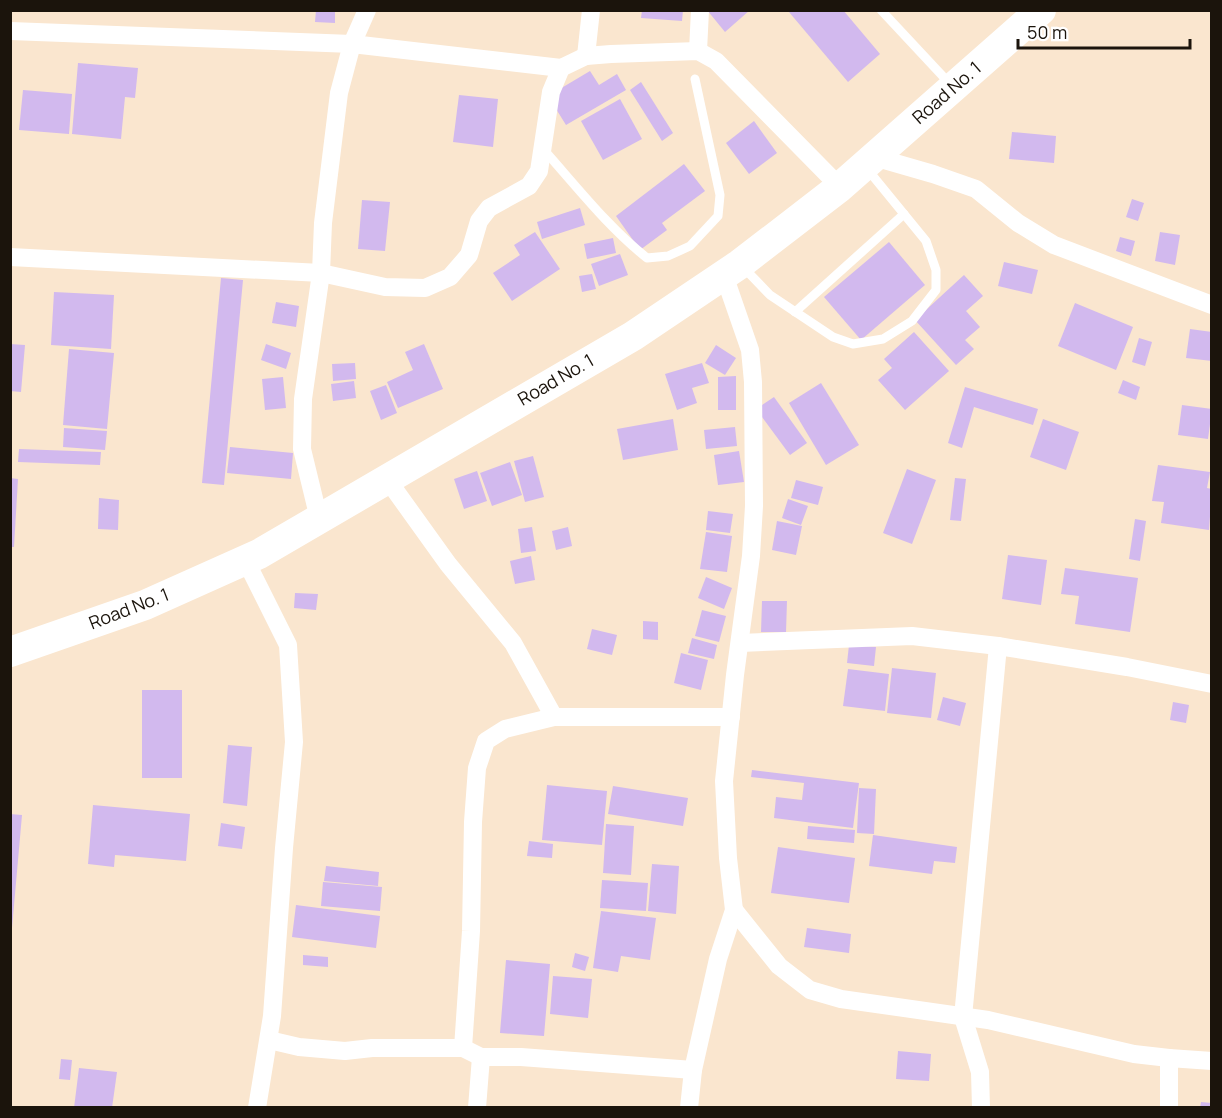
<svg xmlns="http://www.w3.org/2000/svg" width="1222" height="1118" font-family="Manrope,sans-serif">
  <rect width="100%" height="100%" fill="#fae6cf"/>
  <g fill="#d2b9ee">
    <polygon points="316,10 335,10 335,23 315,22"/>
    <polygon points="642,10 683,10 682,21 641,18"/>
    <polygon points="707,10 750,10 725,32"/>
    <polygon points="791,10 843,10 880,54 848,82 789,12"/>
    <polygon points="78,63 138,68 135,98 125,97 121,139 72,134"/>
    <polygon points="590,71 599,85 617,74 626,90 566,125 548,96"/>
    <polygon points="641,82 673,133 662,141 630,90"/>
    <polygon points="23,90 72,94 69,134 19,130"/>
    <polygon points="459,95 498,99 493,147 453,142"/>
    <polygon points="620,99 642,139 603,160 581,121"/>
    <polygon points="754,121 777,153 749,174 726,143"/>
    <polygon points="1012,132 1056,136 1054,163 1009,159"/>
    <polygon points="684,164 705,191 662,223 667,230 640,250 616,216"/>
    <polygon points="1132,199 1144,203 1138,221 1126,217"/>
    <polygon points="362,200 390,202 385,251 358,249"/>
    <polygon points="580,208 585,225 542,239 537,222"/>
    <polygon points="535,232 560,269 512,301 493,273 520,255 514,245"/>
    <polygon points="1160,232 1180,235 1175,265 1155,261"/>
    <polygon points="1120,237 1135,241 1131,256 1116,251"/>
    <polygon points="613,238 616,253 587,259 584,244"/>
    <polygon points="889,242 925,285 861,340 824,297"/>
    <polygon points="620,254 628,275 599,286 591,264"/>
    <polygon points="1004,262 1038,270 1032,294 998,286"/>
    <polygon points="592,274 596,289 582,292 579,276"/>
    <polygon points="964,275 983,296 966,311 980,327 965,340 974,349 956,365 915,320"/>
    <polygon points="221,278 243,280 224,485 202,483"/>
    <polygon points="54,292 114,295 111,349 51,345"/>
    <polygon points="276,302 299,306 296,327 272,323"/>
    <polygon points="1075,303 1133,327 1116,370 1058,346"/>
    <polygon points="1190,329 1212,332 1212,361 1186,358"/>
    <polygon points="914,332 949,371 905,410 878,380 892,368 884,359"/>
    <polygon points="1139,338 1152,342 1145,366 1132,362"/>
    <polygon points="10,344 25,345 21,392 10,391"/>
    <polygon points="266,344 291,353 286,369 261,360"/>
    <polygon points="424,344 443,389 398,408 387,382 413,370 405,352"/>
    <polygon points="716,345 736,358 725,375 705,363"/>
    <polygon points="69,349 114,353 107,429 63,425"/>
    <polygon points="355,363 356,379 333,381 332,364"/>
    <polygon points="702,363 709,383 692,388 697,403 677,410 665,374"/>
    <polygon points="736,376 736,410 718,410 718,377"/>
    <polygon points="283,377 286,408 265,410 262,379"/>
    <polygon points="1123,380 1140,387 1136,400 1118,393"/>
    <polygon points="354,381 356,398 333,401 331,384"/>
    <polygon points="821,383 859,445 826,465 789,403"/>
    <polygon points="386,385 397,413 381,420 370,391"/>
    <polygon points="965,387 1038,409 1033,425 974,407 962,448 948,443"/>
    <polygon points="774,397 807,443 790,455 756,409"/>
    <polygon points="1182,405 1212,409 1208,439 1178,435"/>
    <polygon points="673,419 678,450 623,460 617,429"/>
    <polygon points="1043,419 1079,432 1066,470 1030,457"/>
    <polygon points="735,427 737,446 706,449 704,430"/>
    <polygon points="64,428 107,431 105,450 63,447"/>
    <polygon points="230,447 293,453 291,479 227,473"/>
    <polygon points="19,449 101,452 100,465 18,462"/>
    <polygon points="739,451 744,482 718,485 714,455"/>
    <polygon points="533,456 544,497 525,502 514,461"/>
    <polygon points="510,462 522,495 492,506 480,473"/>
    <polygon points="1158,465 1210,472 1207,488 1212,489 1209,530 1161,523 1164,502 1152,501"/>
    <polygon points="907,469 936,480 912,544 883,533"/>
    <polygon points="477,471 487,501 464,509 454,479"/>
    <polygon points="10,478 18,479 14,547 10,547"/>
    <polygon points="955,478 966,479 961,521 950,520"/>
    <polygon points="796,480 823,487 818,505 791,498"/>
    <polygon points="99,498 119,500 118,530 98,529"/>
    <polygon points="788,499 808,506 801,525 782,518"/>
    <polygon points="708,511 733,514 730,533 706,530"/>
    <polygon points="1135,519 1146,521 1140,561 1129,559"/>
    <polygon points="777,521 802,526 796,555 772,550"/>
    <polygon points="532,527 536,551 521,553 518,529"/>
    <polygon points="568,527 572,546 556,550 552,531"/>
    <polygon points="706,532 732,536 727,572 700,569"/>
    <polygon points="1008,555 1047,560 1041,605 1002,599"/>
    <polygon points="531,556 535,580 515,584 510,561"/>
    <polygon points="1065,568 1138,578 1130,632 1075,624 1079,596 1061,594"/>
    <polygon points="706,577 732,588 724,609 698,598"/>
    <polygon points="295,593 318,594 316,610 294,608"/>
    <polygon points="762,601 787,601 786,632 761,632"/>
    <polygon points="702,610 726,616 719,642 695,636"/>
    <polygon points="643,621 658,622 658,640 643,639"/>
    <polygon points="592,629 617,635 612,655 587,649"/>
    <polygon points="692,638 717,645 714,659 688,653"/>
    <polygon points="849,645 876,647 874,666 847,663"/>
    <polygon points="681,653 708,660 701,690 674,683"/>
    <polygon points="892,668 936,673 931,718 887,713"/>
    <polygon points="848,669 889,674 885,711 843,706"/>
    <rect x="142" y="690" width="40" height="88"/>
    <polygon points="943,697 966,703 960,726 937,720"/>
    <polygon points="1173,702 1189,705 1186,723 1170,720"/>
    <polygon points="228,745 252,747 247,806 223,803"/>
    <polygon points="752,770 859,783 853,828 774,818 776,797 802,800 804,783 751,777"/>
    <polygon points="547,785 607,791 602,845 542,840"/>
    <polygon points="613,786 688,798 683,826 608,814"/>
    <polygon points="859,788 876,789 874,834 857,833"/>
    <polygon points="93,805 190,814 186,861 115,855 114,867 88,864"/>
    <polygon points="10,814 22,815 12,928 10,928"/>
    <polygon points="221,823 245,827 242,849 218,846"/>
    <polygon points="606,824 634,826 631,875 603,873"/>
    <polygon points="808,826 855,830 854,843 807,839"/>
    <polygon points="873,835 957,847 955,863 934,861 932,874 869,866"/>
    <polygon points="529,841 553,844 552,858 527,856"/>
    <polygon points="778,847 855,858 849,903 771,893"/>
    <polygon points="652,864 679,866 676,914 648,911"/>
    <polygon points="326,866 379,872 378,886 324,881"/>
    <polygon points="602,880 648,883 646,911 600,908"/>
    <polygon points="323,882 382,887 380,911 321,906"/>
    <polygon points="296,905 380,916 376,948 292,937"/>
    <polygon points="601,911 656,918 650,960 621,956 618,972 593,968"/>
    <polygon points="807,928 851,934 849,953 804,947"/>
    <polygon points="575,953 589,957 585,971 572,967"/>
    <polygon points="303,955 328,957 328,967 303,965"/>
    <polygon points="506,960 550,964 544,1036 500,1033"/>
    <polygon points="553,976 592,979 588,1018 550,1014"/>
    <polygon points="898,1051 931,1054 929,1081 896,1079"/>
    <polygon points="61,1059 72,1060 70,1080 59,1079"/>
    <polygon points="79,1068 117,1072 112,1108 74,1108"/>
    <polygon points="1201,1102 1212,1103 1212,1108 1200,1108"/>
  </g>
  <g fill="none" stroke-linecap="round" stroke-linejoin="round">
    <g stroke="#fff" stroke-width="9">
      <polyline points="881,10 951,85"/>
      <path d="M544,150C577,187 608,227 647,258L668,256L690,246L718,216L720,195L695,79"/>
      <polyline points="743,267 770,295 833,337 853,344 883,339 912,321 936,290 936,270 926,241 868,170"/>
      <polyline points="795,312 904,214"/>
    </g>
    <g stroke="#fff" stroke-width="18">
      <polyline points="10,31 352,44 561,68"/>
      <polyline points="698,51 700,10"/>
      <polyline points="586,56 591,10"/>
      <polyline points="874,157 933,174 976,189 1018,223 1054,245 1212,305"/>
      <polyline points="10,257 321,273 385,287 425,288 450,277 469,255 479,221 489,208 529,186 539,171 551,92 561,68 586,56 611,54 698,51 716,61 840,187"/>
      <polyline points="387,479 448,564 513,643 554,717"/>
      <polyline points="319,519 302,449 303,399 321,273 323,223 339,93 352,44 367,10"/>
      <polyline points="245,559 288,645 294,742 284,848 272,1016 257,1108"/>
      <polyline points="740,643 912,636 998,646 1127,667 1212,684"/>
      <polyline points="734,910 779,966 810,990 841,999 988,1020 1134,1054 1169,1058"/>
      <polyline points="269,1040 299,1047 345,1051 372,1048 463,1048 471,931 473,822 477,768 486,741 505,729 554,717 731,717"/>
      <polyline points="463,1048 481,1057 521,1057 693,1070"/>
      <polyline points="477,1108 481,1057"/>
      <polyline points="689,1108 693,1070 718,959 734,910 728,858 724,781 735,675 751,556 754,506 753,382 750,350 724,275"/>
      <polyline points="981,1108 980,1072 963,1017 998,646"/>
      <polyline points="1169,1108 1169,1058 1212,1061"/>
    </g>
    <polyline stroke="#fff" stroke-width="30" points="10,652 145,605 259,554 633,336 740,264 840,187 1041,10"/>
  </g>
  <g text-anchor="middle" stroke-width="4.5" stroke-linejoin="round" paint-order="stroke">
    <g font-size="18" fill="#1b140c" stroke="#fff">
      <text transform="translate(947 93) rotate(-41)" y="6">Road No. 1</text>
      <text transform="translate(556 380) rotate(-30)" y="6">Road No. 1</text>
      <text transform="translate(129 609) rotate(-21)" y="6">Road No. 1</text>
    </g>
  </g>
  <rect width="1222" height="1118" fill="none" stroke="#1b140c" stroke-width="24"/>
  <path d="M1018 39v9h172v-9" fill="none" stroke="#1b140c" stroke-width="3"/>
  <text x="1027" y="39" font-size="18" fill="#1b140c" stroke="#ffffff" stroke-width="4.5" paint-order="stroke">50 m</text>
</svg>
